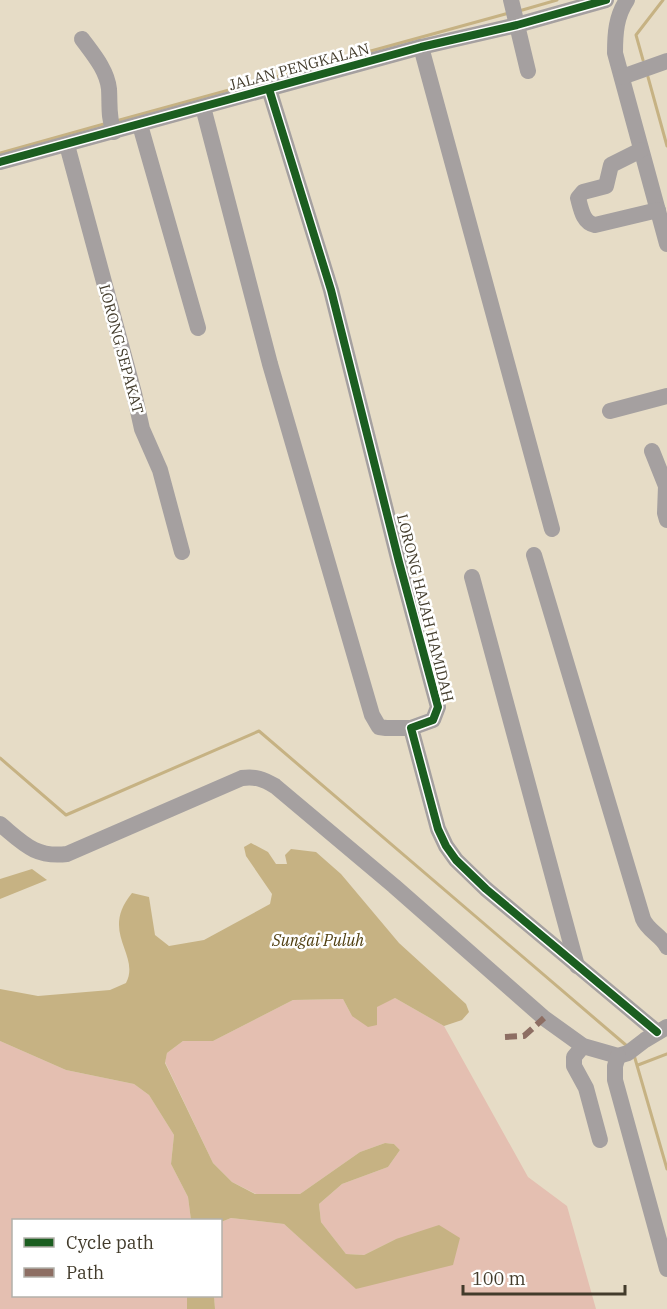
<svg xmlns="http://www.w3.org/2000/svg" width="667" height="1309" font-family="'IBM Plex Serif',serif">
  <rect width="100%" height="100%" fill="#e6dcc6"/>
  <g fill="#e4bfb1">
    <polygon points="395,998 444,1026 528,1177 567,1206 596,1309 215,1309 214,1296 220,1296 221,1222 231,1218 284,1224 357,1289 396,1239 364,1255 346,1254 321,1222 319,1204 342,1184 388,1167 400,1150 394,1144 385,1143 360,1152 300,1194 256,1194 232,1182 213,1163 165,1062 167,1053 183,1041 213,1041 293,1000 343,999 352,1016"/>
    <polygon points="0,1041 66,1070 134,1084 149,1095 174,1135 171,1164 188,1197 191,1220 14,1220 14,1296 187,1296 187,1309 0,1309"/>
  </g>
  <g fill="#c6b283">
    <path d="M251,843L268,852L276,864H287L285,855L291,849L316,852L341,874L399,943L466,1004L469,1012L462,1020L444,1026L395,998L377,1007V1025L368,1027L352,1016L343,999L293,1000L213,1041H183L167,1053L165,1063L213,1163L232,1182L255,1194H300L360,1152L385,1143L394,1144L400,1150L388,1167L342,1184L319,1204L321,1222L346,1254L364,1255L396,1239L439,1225L460,1238L453,1265L356,1289L284,1224L231,1218L221,1222V1224L220,1220H191L188,1197L171,1164L174,1135L149,1095L134,1084L66,1070L0,1041V989L38,996L110,990L126,983C141,954 99,933 132,893L149,897L155,935L169,946L204,940L270,904L272,894L246,856L244,847Z"/>
    <polygon points="32,869 47,880 0,899 0,879"/>
    <polygon points="187,1296 214,1296 215,1309 187,1309"/>
  </g>
  <g fill="none" stroke-linecap="round" stroke-linejoin="round">
    <g stroke="#c6b283" stroke-width="3">
      <polyline points="519,11 557,0"/>
      <polyline points="643,60 636,35 663,0"/>
      <polyline points="648,77 667,146"/>
      <polyline points="116,121 509,13"/>
      <polyline points="0,153 104,124"/>
      <polyline points="0,758 66,815 259,731 627,1046"/>
      <polyline points="634,1055 667,1169"/>
      <polyline points="638,1065 667,1054"/>
    </g>
    <g stroke="#a5a0a0" stroke-width="16">
      <polyline points="511,0 528,71"/>
      <path d="M627,0C616,16 615,34 615,53L667,244"/>
      <path d="M82,39C93,54 107,70 109,89C110,104 108,118 114,132"/>
      <polyline points="421,47 552,529"/>
      <polyline points="622,77 667,61"/>
      <polyline points="269,89 331,290 399,562 438,707 433,720 411,728 438,829 446,846 456,860 486,889 657,1032"/>
      <polyline points="203,107 270,364 372,715 379,727 386,728 411,728"/>
      <polyline points="140,125 198,328"/>
      <polyline points="67,145 134,393 142,429 160,470 182,552"/>
      <path d="M641,150L611,165L606,186L583,192L578,198C581,209 583,223 595,225L658,210"/>
      <polyline points="0,162 421,47 517,25 606,0"/>
      <polyline points="610,411 667,396"/>
      <polyline points="652,451 666,486 665,513 667,520"/>
      <path d="M534,555L643,919C648,931 662,936 667,947"/>
      <polyline points="472,577 577,966"/>
      <path d="M0,824C23,843 35,858 67,854L242,778C255,776 263,779 275,786L394,886L544,1018L583,1046L618,1056L628,1053L645,1040L667,1027"/>
      <polyline points="583,1046 574,1057 574,1066 586,1088 600,1140"/>
      <polyline points="618,1056 615,1066 615,1080 667,1269"/>
    </g>
    <polyline stroke="#8d6e63" stroke-width="6" stroke-dasharray="12 6" stroke-linecap="butt" points="505,1037 524,1036 544,1018"/>
    <g stroke="#fff" stroke-width="11">
      <g id="cycleway">
        <polyline points="269,89 331,290 399,562 438,707 433,720 411,728 438,829 446,846 456,860 486,889 657,1032"/>
        <polyline points="0,162 421,47 517,25 606,0"/>
      </g>
    </g>
    <use href="#cycleway" stroke="#1b5e20" stroke-width="8"/>
  </g>
  <g text-anchor="middle" stroke-width="5" stroke-linejoin="round" paint-order="stroke">
    <g font-size="15" fill="#423b2b" stroke="#fff">
      <text transform="translate(299 67) rotate(-15)" y="5">JALAN PENGKALAN</text>
      <text transform="translate(121 349) rotate(75)" y="5">LORONG SEPAKAT</text>
      <text transform="translate(425 608) rotate(76)" y="5">LORONG HAJAH HAMIDAH</text>
    </g>
    <g font-size="16" font-style="italic" fill="#503f10" stroke="#fff">
      <text x="318" y="946">Sungai Puluh</text>
    </g>
  </g>
  <rect x="12" y="1219" width="210" height="78" fill="#ffffff" stroke="#b3b1aa" stroke-width="1.5"/>
  <rect x="24" y="1238" width="30" height="9" fill="#1b5e20" stroke="#b3b1aa" stroke-width="1.5"/>
  <text x="66" y="1249" font-size="18" fill="#423b2b">Cycle path</text>
  <rect x="24" y="1268" width="30" height="9" fill="#8d6e63" stroke="#b3b1aa" stroke-width="1.5"/>
  <text x="66" y="1279" font-size="18" fill="#423b2b">Path</text>
  <path d="M463 1285v9h162v-9" fill="none" stroke="#423b2b" stroke-width="3"/>
  <text x="472" y="1285" font-size="18" fill="#423b2b" stroke="#ffffff" stroke-width="4.5" paint-order="stroke">100 m</text>
</svg>
